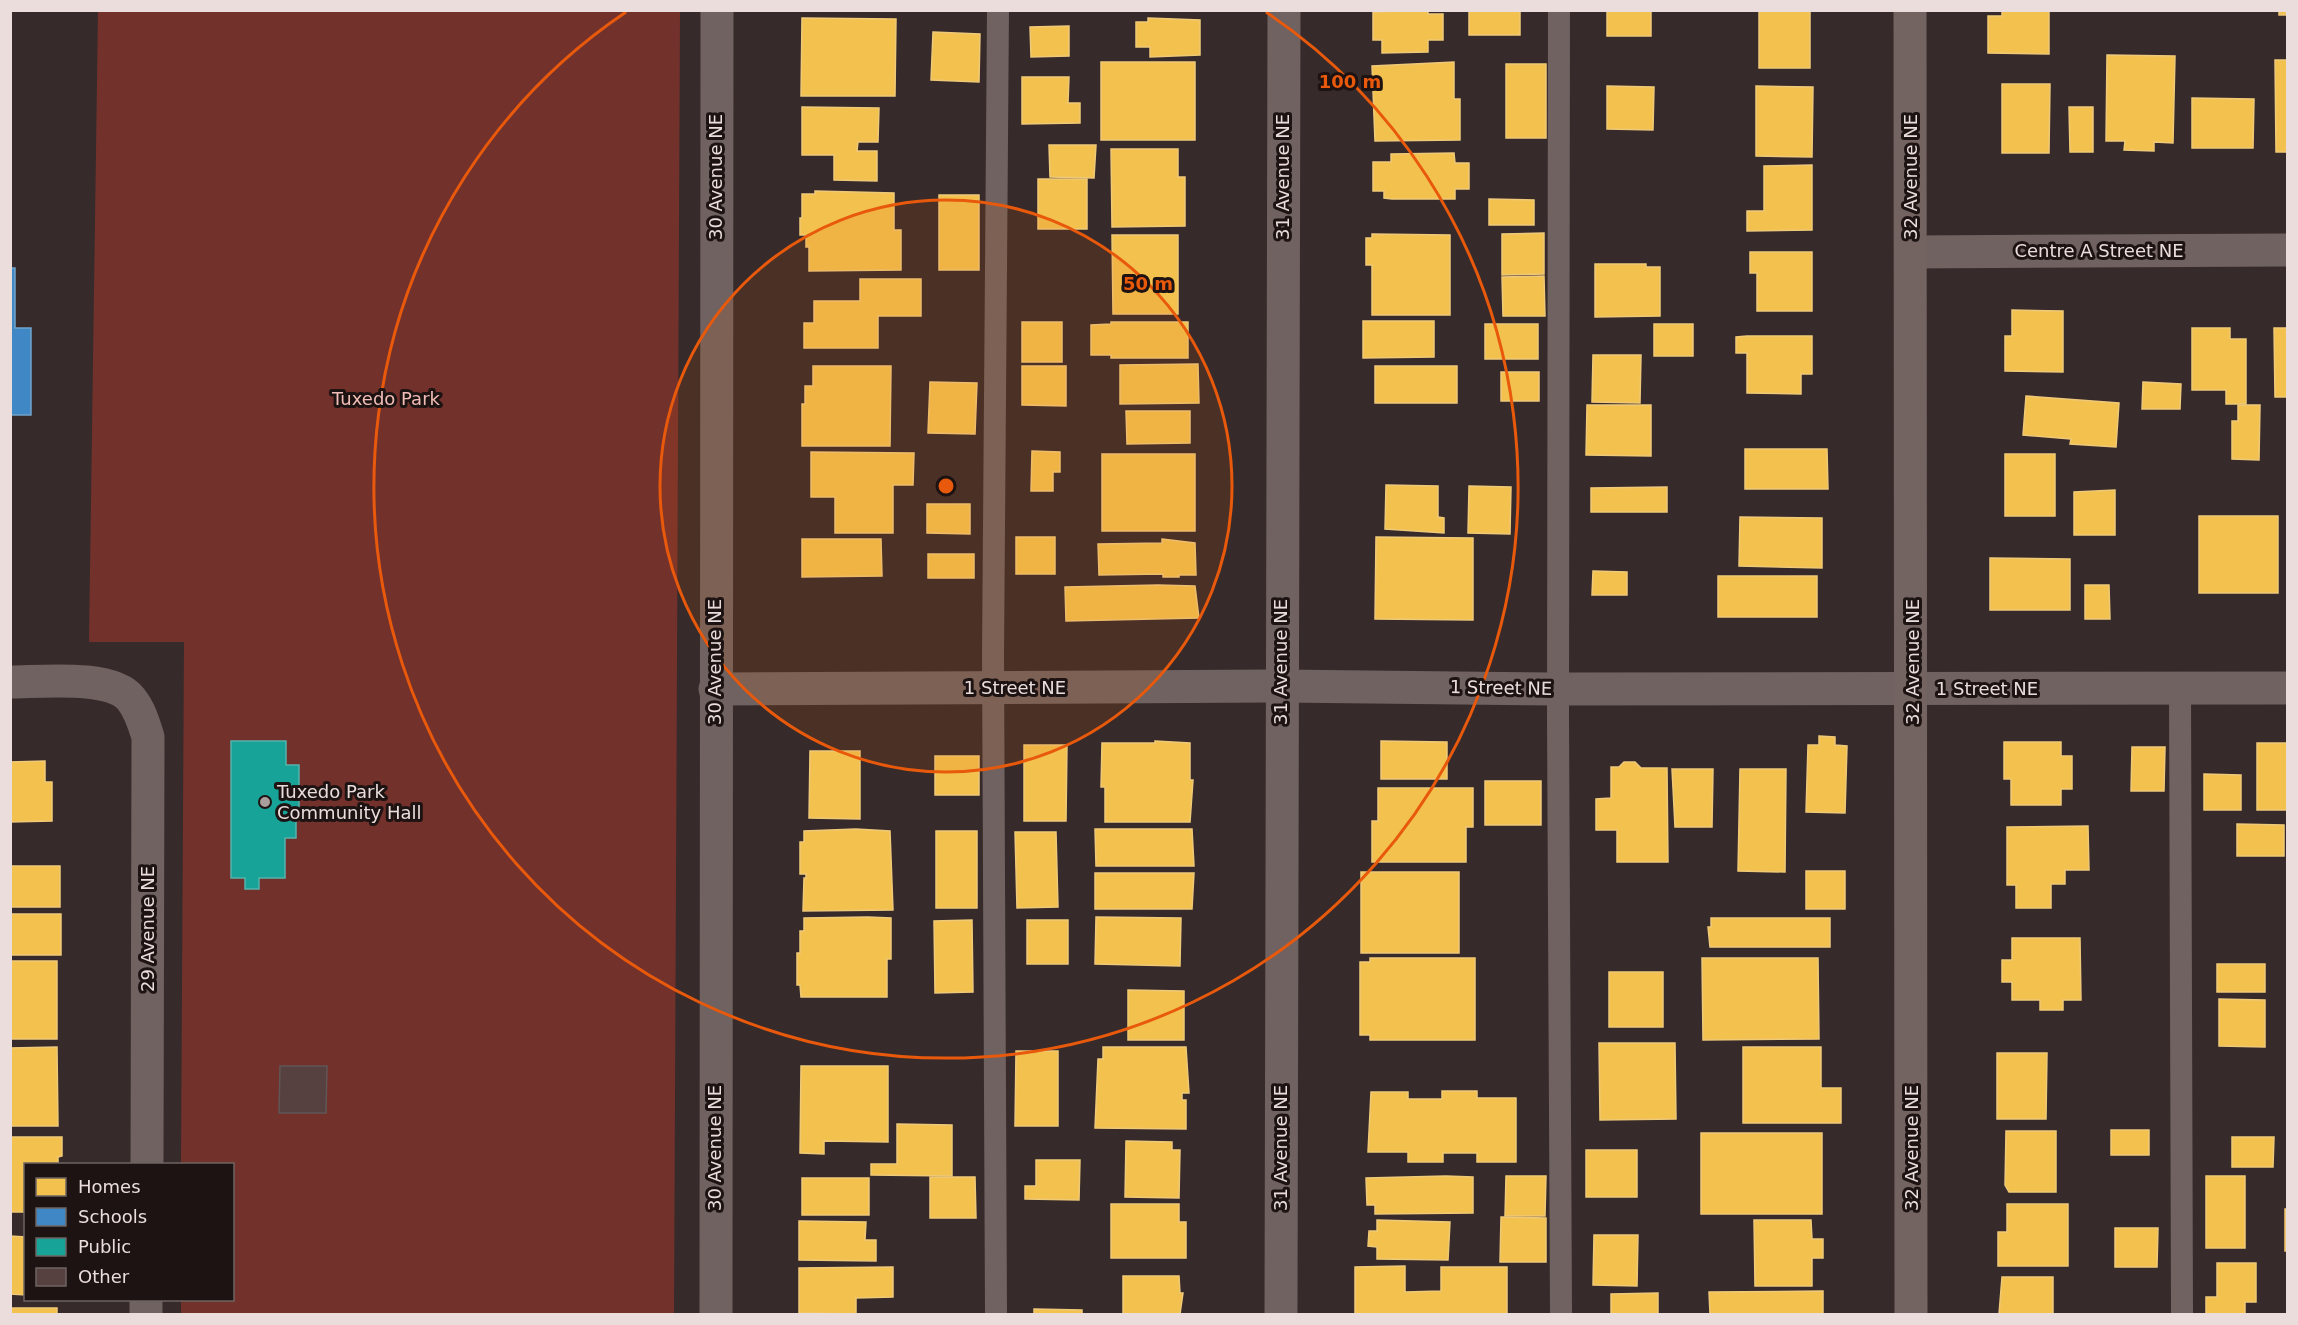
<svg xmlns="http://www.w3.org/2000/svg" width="2298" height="1325" font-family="'DejaVu Sans',sans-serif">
  <rect width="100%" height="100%" fill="#362b2a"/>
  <polygon fill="#73312c" points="98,11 680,11 674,1314 181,1314 181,1300 232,1300 232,1164 181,1164 184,642 89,642"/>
  <g fill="#f2c14e" stroke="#f0c978" stroke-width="1.5">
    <polygon points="1428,10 1428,14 1443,14 1443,40 1428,40 1428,52 1382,53 1382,40 1373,40 1373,12"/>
    <rect x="1469" y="10" width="51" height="25"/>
    <rect x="1607" y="10" width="44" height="26"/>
    <polygon points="2002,10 2049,10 2049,54 1988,53 1988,16 2002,16"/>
    <rect x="2279" y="10" width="9" height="5"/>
    <rect x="1759" y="11" width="51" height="57"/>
    <polygon points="802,18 896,19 895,96 801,96"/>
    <polygon points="1148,18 1200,20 1200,55 1150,57 1150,47 1136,47 1136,22 1148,22"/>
    <polygon points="1069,26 1069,56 1031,57 1030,27"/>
    <polygon points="933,32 980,34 979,82 931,80"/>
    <polygon points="2107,55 2175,56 2173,143 2154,142 2154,151 2124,150 2125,141 2106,141"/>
    <polygon points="2275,60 2288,60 2288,152 2276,152"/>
    <rect x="1101" y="62" width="94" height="78"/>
    <polygon points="1454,62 1454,99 1460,99 1460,140 1375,141 1372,66"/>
    <rect x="1506" y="64" width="40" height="74"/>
    <polygon points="1022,77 1069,77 1068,103 1080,103 1080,123 1022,124"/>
    <polygon points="2002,84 2050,84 2049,153 2002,153"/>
    <polygon points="1607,86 1654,87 1653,130 1607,129"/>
    <polygon points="1756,86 1813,87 1812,157 1756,156"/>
    <polygon points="2192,98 2254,99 2253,148 2192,148"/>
    <polygon points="802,107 879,108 878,142 858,142 857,151 877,151 877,181 834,180 834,155 802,155"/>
    <polygon points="2069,107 2093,107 2093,152 2070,152"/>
    <polygon points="1049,145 1096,145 1094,178 1050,177"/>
    <polygon points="1111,149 1178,149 1178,177 1185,177 1185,226 1112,227"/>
    <polygon points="1454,153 1455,163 1469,163 1469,189 1455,189 1455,199 1392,199 1384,198 1384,191 1373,191 1373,162 1391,162 1391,154"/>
    <polygon points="1812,165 1812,230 1747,231 1747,211 1764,211 1764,166"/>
    <rect x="1038" y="179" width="49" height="50"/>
    <polygon points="815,191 894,193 894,230 901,230 901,270 809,271 809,247 806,247 806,235 800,235 800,218 802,218 802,194 815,194"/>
    <rect x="939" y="195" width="40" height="75"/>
    <polygon points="1489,199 1534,200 1534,225 1489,225"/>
    <polygon points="1544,233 1544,274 1502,275 1502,234"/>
    <polygon points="1372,234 1450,235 1450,315 1372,315 1372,265 1366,265 1366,238 1372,238"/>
    <polygon points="1112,235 1178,235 1178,314 1113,314"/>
    <polygon points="1750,252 1812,252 1812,311 1757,311 1757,273 1750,273"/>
    <polygon points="1595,264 1646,264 1646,267 1660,267 1660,316 1595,317"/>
    <polygon points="1544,276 1545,316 1503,316 1502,277"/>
    <polygon points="860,279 921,279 921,316 878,316 878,348 804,348 804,323 814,323 814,301 860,301"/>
    <polygon points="2012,310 2063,311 2063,372 2005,371 2005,336 2012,336"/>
    <polygon points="1363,321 1434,321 1434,357 1363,358"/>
    <rect x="1022" y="322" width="40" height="40"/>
    <polygon points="1111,322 1188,322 1188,358 1111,358 1111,355 1091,355 1091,325 1111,324"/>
    <rect x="1485" y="324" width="53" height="35"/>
    <rect x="1654" y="324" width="39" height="32"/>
    <polygon points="2192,328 2230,328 2230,339 2246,339 2246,404 2226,404 2226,390 2192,390"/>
    <polygon points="2274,328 2288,328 2288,397 2275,397"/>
    <polygon points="1747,336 1812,336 1812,374 1801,374 1801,394 1747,393 1747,353 1736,353 1736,337"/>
    <polygon points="1593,355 1641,355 1640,403 1592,402"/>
    <polygon points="1198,364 1199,403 1120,404 1120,365"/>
    <polygon points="813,366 891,366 890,446 802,446 802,404 805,404 805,386 813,386"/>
    <polygon points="1022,366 1066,366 1066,406 1022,405"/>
    <rect x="1375" y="366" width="82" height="37"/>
    <rect x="1501" y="372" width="38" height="29"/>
    <polygon points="930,382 977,383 975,434 928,433"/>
    <polygon points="2143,382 2181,384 2180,409 2142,409"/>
    <polygon points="2026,396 2119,403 2116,447 2070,444 2071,439 2023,435"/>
    <polygon points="1587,405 1651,405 1651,456 1586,455"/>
    <polygon points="2238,405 2260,405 2259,460 2232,459 2232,421 2238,421"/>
    <polygon points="1126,411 1190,411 1190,443 1127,444"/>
    <polygon points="1745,449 1827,449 1828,489 1745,489"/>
    <polygon points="1032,451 1060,452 1060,472 1053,472 1053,491 1031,491"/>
    <polygon points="811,452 914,453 913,485 893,485 893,533 835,533 835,497 811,497"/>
    <rect x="1102" y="454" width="93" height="77"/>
    <rect x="2005" y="454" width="50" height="62"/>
    <polygon points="1386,485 1438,486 1438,517 1444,518 1444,533 1385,529"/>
    <polygon points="1469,486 1511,487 1510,534 1468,533"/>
    <polygon points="1667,487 1667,512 1591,512 1591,488"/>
    <polygon points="2115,490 2115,535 2074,535 2074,492"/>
    <polygon points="927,504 970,504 970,534 927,533"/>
    <rect x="2199" y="516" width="79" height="77"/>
    <polygon points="1740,517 1822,518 1822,568 1739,566"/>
    <rect x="1016" y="537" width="39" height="37"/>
    <polygon points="1376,537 1473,538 1473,620 1375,619"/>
    <polygon points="802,539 881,539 882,576 802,577"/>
    <polygon points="1162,539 1195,543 1196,575 1179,575 1179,577 1163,577 1163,574 1099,575 1098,544 1162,543"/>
    <rect x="928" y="554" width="46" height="24"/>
    <polygon points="1990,558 2070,559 2070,610 1990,610"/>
    <polygon points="1593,571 1627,572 1627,595 1592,595"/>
    <rect x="1718" y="576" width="99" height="41"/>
    <polygon points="1158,585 1195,586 1199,618 1066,621 1065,587"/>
    <polygon points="2085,585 2109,585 2110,619 2085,619"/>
    <polygon points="1819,736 1835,737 1835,745 1847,746 1845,813 1806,812 1808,745 1819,745"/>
    <polygon points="1155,741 1190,743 1190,780 1193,780 1190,822 1105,822 1105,787 1101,787 1102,743 1155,743"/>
    <polygon points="1381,741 1447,742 1447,779 1381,779"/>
    <polygon points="2004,742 2061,742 2061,756 2072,756 2072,789 2061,789 2061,805 2011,805 2011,779 2004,779"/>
    <rect x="2257" y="743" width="31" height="67"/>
    <polygon points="1024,745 1067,745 1066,821 1024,821"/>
    <polygon points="2132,747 2165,747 2164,791 2131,791"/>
    <polygon points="810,751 860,751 860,819 809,818"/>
    <rect x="935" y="756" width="44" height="39"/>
    <polygon points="45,761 45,782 52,782 52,821 10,822 10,762"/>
    <polygon points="1624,762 1635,762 1641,768 1667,768 1668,862 1617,862 1617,830 1596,830 1596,799 1611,798 1611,767 1619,767"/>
    <polygon points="1672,769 1713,769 1712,827 1675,827"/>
    <polygon points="1740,769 1786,769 1785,872 1738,871"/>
    <polygon points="2204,774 2241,775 2241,810 2204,810"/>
    <rect x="1485" y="781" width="56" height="44"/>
    <polygon points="1378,788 1473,788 1473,827 1466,827 1466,862 1372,862 1372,821 1378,821"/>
    <polygon points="2237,824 2284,825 2284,856 2237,856"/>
    <polygon points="2088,826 2089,870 2065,870 2065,884 2051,884 2051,908 2016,908 2016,885 2007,885 2007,827"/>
    <polygon points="856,829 890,831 893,910 803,911 804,878 806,878 806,874 800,874 800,842 804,842 804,831"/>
    <polygon points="1095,829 1192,829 1194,866 1096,866"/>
    <rect x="936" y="831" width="41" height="77"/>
    <polygon points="1015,832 1056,832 1058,907 1017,908"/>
    <rect x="10" y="866" width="50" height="41"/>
    <rect x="1806" y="871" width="39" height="38"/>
    <rect x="1361" y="872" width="98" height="81"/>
    <polygon points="1095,873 1194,873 1192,909 1095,909"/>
    <rect x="10" y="914" width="51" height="41"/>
    <polygon points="868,917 891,918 891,959 887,959 887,997 801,997 800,985 797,985 797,953 800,953 800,931 804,931 804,918"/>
    <polygon points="1096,917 1181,918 1180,966 1095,964"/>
    <polygon points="1711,918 1830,918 1830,947 1710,947 1708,927 1711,927"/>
    <polygon points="972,920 973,992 935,993 934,921"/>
    <rect x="1027" y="920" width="41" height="44"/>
    <polygon points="2012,938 2080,938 2081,1000 2063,1000 2063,1010 2040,1010 2040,1000 2012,1000 2012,982 2002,982 2002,960 2012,960"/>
    <polygon points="1370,958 1475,958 1475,1040 1370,1040 1370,1035 1360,1035 1360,962 1370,962"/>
    <polygon points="1702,958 1818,958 1819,1039 1703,1040"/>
    <rect x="10" y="961" width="47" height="78"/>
    <rect x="2217" y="964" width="48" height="28"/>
    <rect x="1609" y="972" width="54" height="55"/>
    <polygon points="1128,990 1184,991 1184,1040 1128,1040"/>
    <polygon points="2219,999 2265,1000 2265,1047 2219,1046"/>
    <polygon points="1599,1043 1675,1043 1676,1119 1600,1120"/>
    <polygon points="57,1047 58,1126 10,1126 10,1048"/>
    <polygon points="1103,1047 1186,1047 1189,1093 1182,1093 1182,1100 1186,1100 1186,1129 1095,1128 1098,1059 1103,1059"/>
    <polygon points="1743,1047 1821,1047 1821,1088 1841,1088 1841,1123 1743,1123"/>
    <polygon points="1016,1051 1058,1051 1058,1126 1015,1126"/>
    <polygon points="1997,1053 2047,1053 2046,1119 1997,1119"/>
    <polygon points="801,1066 888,1066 888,1142 824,1141 824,1154 800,1153"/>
    <polygon points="1442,1091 1477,1091 1477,1098 1516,1098 1516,1162 1477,1162 1477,1153 1443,1153 1443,1162 1408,1162 1408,1152 1368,1152 1371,1092 1408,1092 1408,1099 1442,1099"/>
    <polygon points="897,1124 952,1125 952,1176 871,1175 871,1164 897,1164"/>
    <rect x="2111" y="1130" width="38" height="25"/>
    <polygon points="2006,1131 2056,1131 2056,1192 2009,1192 2005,1185"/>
    <rect x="1701" y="1133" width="121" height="81"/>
    <polygon points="10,1137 62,1137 62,1156 58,1157 58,1164 26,1164 26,1212 10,1212"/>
    <polygon points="2232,1137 2274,1137 2273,1167 2232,1167"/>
    <polygon points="1126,1141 1172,1142 1172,1150 1180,1150 1179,1198 1125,1197"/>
    <rect x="1586" y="1150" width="51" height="47"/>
    <polygon points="1036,1160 1080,1160 1079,1200 1025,1199 1025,1186 1036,1186"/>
    <polygon points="1446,1176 1473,1177 1473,1213 1375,1214 1375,1205 1367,1205 1366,1178"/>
    <polygon points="1506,1176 1546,1176 1545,1216 1505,1216"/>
    <rect x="2206" y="1176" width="39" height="72"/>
    <polygon points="930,1177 975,1177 976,1218 930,1218"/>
    <rect x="802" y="1178" width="67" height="37"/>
    <polygon points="1111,1204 1179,1204 1179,1222 1186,1222 1186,1258 1111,1258"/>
    <polygon points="2007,1204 2068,1204 2068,1266 1998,1266 1998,1232 2007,1232"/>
    <rect x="2285" y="1209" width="3" height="42"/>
    <polygon points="1501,1217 1546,1218 1546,1262 1500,1262"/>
    <polygon points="1377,1220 1450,1222 1448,1260 1377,1259 1377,1247 1368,1246 1369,1231 1377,1231"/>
    <polygon points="1754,1220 1811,1220 1812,1239 1823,1239 1823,1258 1812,1258 1812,1286 1755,1286"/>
    <polygon points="799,1221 866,1222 865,1240 876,1240 876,1261 799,1260"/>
    <polygon points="2115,1228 2158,1228 2157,1267 2115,1267"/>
    <polygon points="1594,1235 1638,1235 1637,1286 1593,1285"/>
    <polygon points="10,1236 26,1237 26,1295 10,1294"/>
    <polygon points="2217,1263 2256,1263 2256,1302 2245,1302 2245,1314 2206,1314 2206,1297 2217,1297"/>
    <polygon points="1405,1266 1405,1292 1441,1291 1441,1267 1507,1267 1507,1314 1355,1314 1355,1267"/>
    <polygon points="893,1267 893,1297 856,1298 856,1314 799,1313 799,1268"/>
    <polygon points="1123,1276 1179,1276 1180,1293 1183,1293 1180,1314 1123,1314"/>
    <polygon points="2002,1277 2053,1277 2053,1314 1999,1314"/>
    <polygon points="1823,1291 1823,1314 1710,1314 1709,1292"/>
    <polygon points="1658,1293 1658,1314 1611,1314 1611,1294"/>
    <rect x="10" y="1308" width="47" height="6"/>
    <polygon points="1034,1309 1082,1310 1082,1314 1034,1314"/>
  </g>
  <polygon fill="#3f88c5" stroke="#72a2cc" stroke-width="1.5" points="10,268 15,268 15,328 31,328 31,415 10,415"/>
  <polygon fill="#17a398" stroke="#56b4ac" stroke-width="1.5" points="231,741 286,741 286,765 299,765 299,820 296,820 296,838 285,838 285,878 259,878 259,889 245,889 245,878 231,878"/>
  <polygon fill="#564140" stroke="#605655" stroke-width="1.5" points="280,1066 327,1066 326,1113 279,1113"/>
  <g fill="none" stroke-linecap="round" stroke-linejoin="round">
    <g stroke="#6f6260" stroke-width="22">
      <polyline points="1559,10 1558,716 1561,1314"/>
      <polyline points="2180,688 2182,1314"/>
      <polyline points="996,1314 993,655 998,10"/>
    </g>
    <g stroke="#6f6260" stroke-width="33">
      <polyline points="1911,252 2288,250"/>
      <path d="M10,682C40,682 112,674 131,699C140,710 144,724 148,737L147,1164"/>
      <polyline points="715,689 1281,686 1558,689 2288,688"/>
      <polyline points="146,1314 146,1300"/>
      <polyline points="716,1314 717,10"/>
      <polyline points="1281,1314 1284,10"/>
    </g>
    <polyline stroke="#736361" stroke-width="33" points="1910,10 1911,1314"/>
  </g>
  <circle cx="946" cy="486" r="286" fill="#e8590c" fill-opacity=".12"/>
  <g fill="none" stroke="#e8590c" stroke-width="3">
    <circle cx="946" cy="486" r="286"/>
    <path d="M1266 12A572 572 0 1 1 626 12"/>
  </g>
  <circle fill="#ab9f9d" stroke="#1c1312" stroke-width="2" cx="265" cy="802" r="6"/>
  <g text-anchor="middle" stroke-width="6" stroke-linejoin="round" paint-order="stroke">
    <g font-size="18" fill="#eadddb" stroke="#1c1312">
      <text transform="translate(716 177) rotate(-90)" y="6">30 Avenue NE</text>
      <text transform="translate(1283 177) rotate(-90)" y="6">31 Avenue NE</text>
      <text transform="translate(1911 177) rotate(-90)" y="6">32 Avenue NE</text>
      <text x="2099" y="257">Centre A Street NE</text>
      <text transform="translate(715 662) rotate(-90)" y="6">30 Avenue NE</text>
      <text transform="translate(1281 662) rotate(-90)" y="6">31 Avenue NE</text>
      <text transform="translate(1913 662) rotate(-90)" y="6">32 Avenue NE</text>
      <text x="1015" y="694">1 Street NE</text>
      <text transform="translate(1501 688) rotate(1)" y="6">1 Street NE</text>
      <text x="1987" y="695">1 Street NE</text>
      <text transform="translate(148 929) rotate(-90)" y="6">29 Avenue NE</text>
      <text transform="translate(715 1148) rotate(-90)" y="6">30 Avenue NE</text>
      <text transform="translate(1281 1148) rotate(-90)" y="6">31 Avenue NE</text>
      <text transform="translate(1912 1148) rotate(-90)" y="6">32 Avenue NE</text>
    </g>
    <g font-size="18" fill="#f1bdb6" stroke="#1c1312">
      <text x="386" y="405">Tuxedo Park</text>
    </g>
    <g font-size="18" fill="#eadddb" stroke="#1c1312" text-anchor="start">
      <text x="277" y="798">Tuxedo Park<tspan x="277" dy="21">Community Hall</tspan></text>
    </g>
  </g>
  <circle cx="946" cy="486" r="9" fill="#e8590c" stroke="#1c1312" stroke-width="3"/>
  <g font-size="18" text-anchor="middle" font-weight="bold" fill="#e8590c" stroke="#1c1312" stroke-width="6" stroke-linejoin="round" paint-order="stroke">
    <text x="1350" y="88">100 m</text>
    <text x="1148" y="290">50 m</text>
  </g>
  <rect width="2298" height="1325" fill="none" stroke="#eadddb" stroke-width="24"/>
  <rect x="24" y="1163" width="210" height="138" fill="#1c1312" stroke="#6e6462" stroke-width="1.5"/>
  <rect x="36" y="1178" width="30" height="18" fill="#f2c14e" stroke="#6e6462" stroke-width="1.5"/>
  <text x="78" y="1193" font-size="18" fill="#eadddb">Homes</text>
  <rect x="36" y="1208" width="30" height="18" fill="#3f88c5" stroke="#6e6462" stroke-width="1.5"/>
  <text x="78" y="1223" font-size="18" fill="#eadddb">Schools</text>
  <rect x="36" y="1238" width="30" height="18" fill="#17a398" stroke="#6e6462" stroke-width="1.5"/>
  <text x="78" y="1253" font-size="18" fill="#eadddb">Public</text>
  <rect x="36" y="1268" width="30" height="18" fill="#564140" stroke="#6e6462" stroke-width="1.5"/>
  <text x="78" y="1283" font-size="18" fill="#eadddb">Other</text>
</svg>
